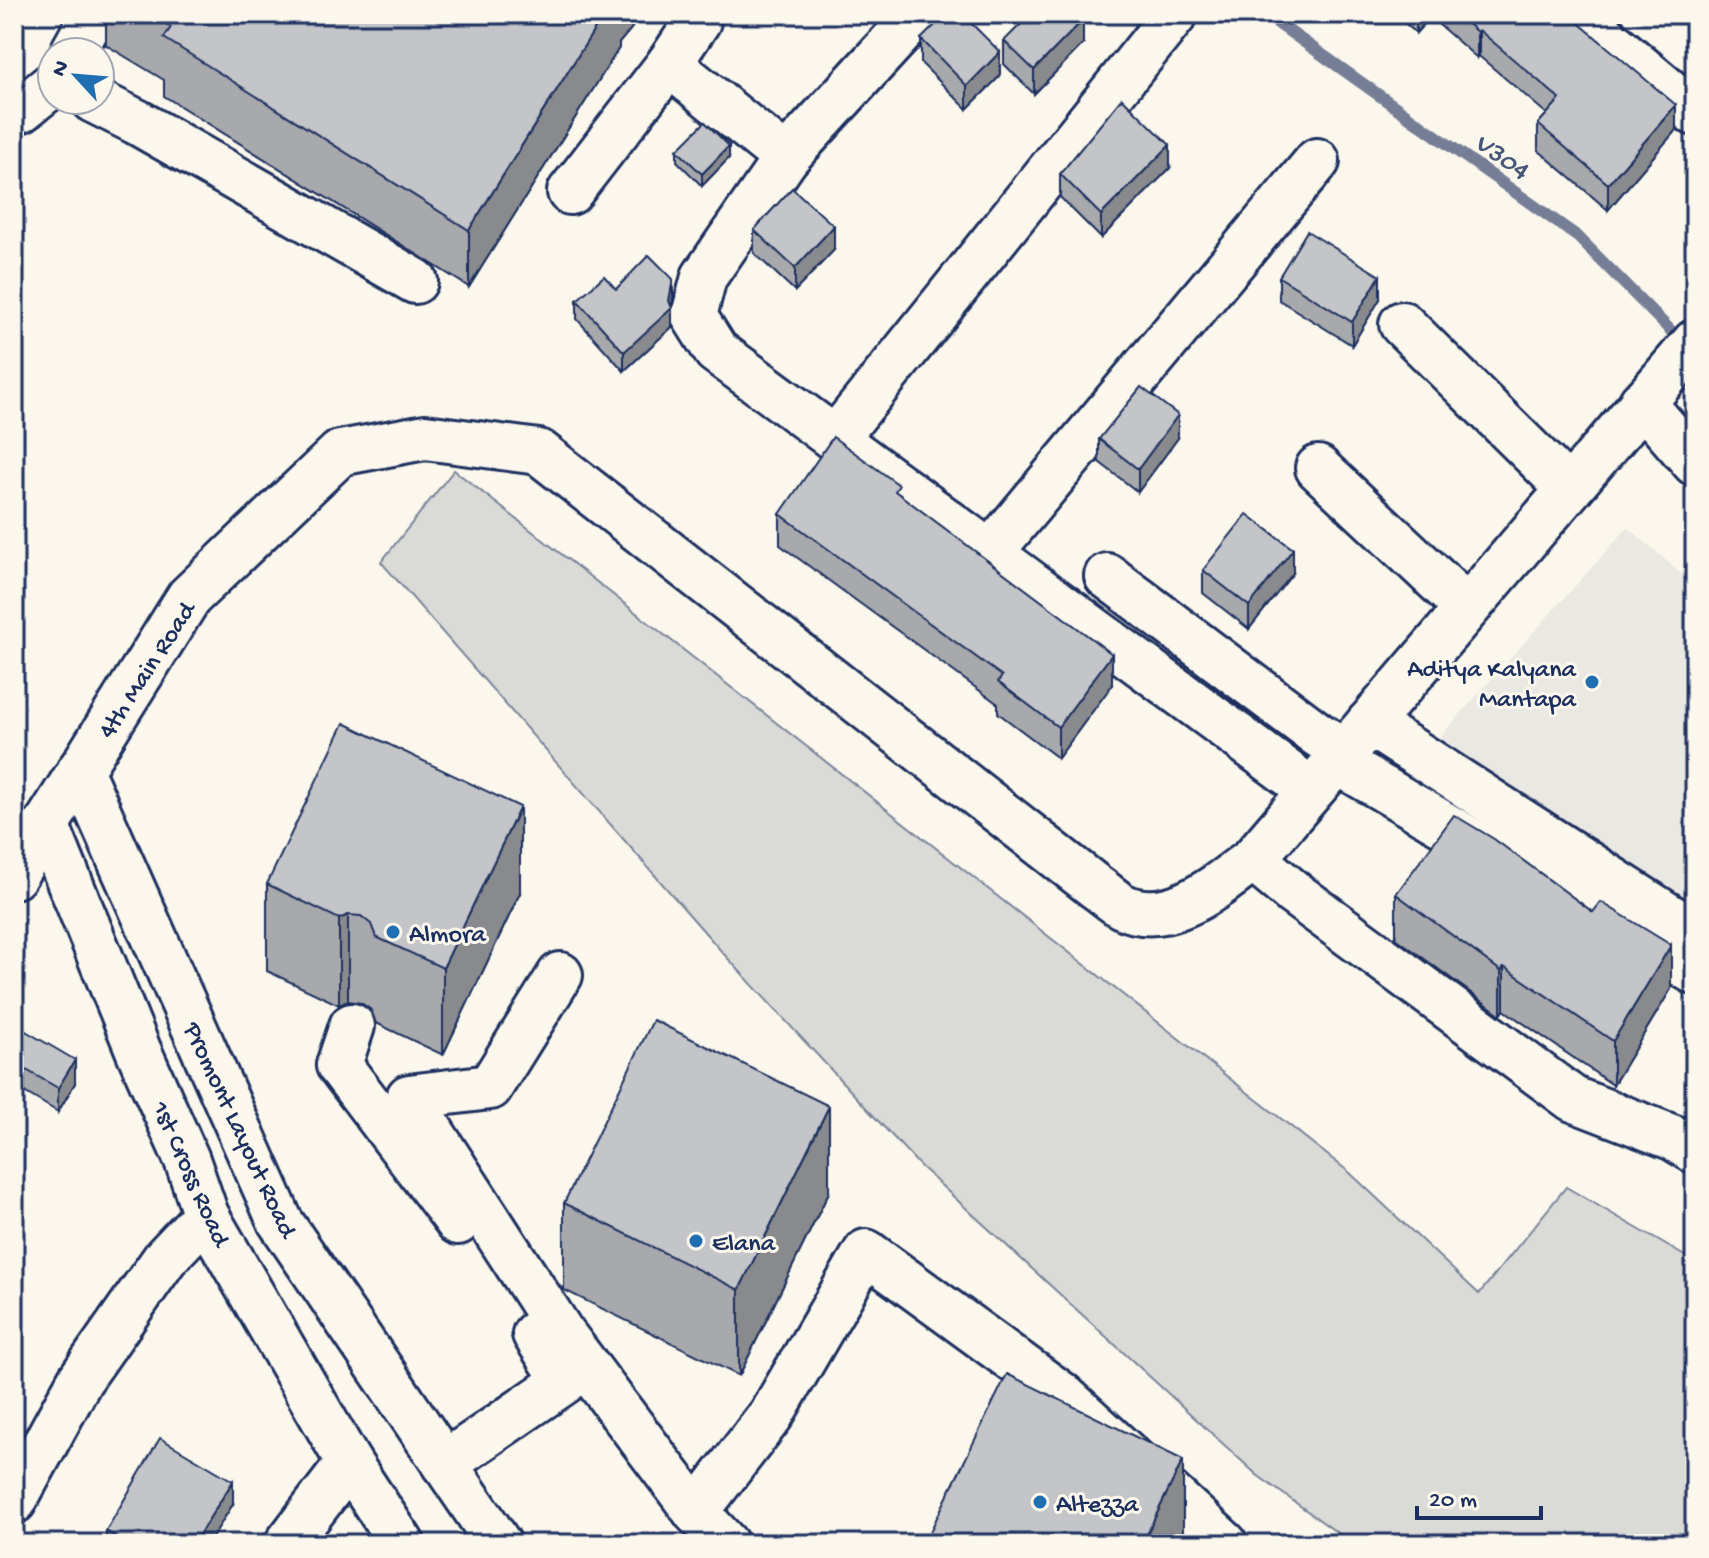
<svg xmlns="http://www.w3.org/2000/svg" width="1709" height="1558" font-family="'Gochi Hand',sans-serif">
  <rect width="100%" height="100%" fill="#fbf7ec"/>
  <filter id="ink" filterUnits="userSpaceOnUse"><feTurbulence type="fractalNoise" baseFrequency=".0125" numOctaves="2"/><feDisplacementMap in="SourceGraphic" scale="16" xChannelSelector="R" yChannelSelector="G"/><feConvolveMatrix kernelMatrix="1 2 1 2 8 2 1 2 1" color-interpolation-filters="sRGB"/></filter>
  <g filter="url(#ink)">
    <polygon fill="#eae8e2" points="1628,527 1695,586 1695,963 1403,778"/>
    <polygon fill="#dadad7" stroke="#7a849a" stroke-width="2" points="454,470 1349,1172 1479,1294 1566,1187 1695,1262 1695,1544 1353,1544 1257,1475 920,1166 722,952 381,562"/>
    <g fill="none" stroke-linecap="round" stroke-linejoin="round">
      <polyline stroke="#747e96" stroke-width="12" points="1265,14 1578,237 1684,344"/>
      <g stroke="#1b2f5e" stroke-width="50">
        <g id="minor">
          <polyline points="918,14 786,158 704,277 694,316 716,351 1311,790"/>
          <polyline points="1577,14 1695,113"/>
          <polyline points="73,52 94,14"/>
          <polyline points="669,64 786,158"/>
          <polyline points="93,100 137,122 415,281"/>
          <polyline points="14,106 22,109 52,85"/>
          <polyline points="570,192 669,64 698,21"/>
          <polyline points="1402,324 1569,489"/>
          <polyline points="1642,402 1695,463"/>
          <polyline points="835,439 1175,14"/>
          <polyline points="1318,468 1467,608"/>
          <polyline points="990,553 1317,161"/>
          <polyline points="1107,576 1317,734 1345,752"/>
          <polyline points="1369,723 1695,933"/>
          <polyline points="1336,761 1695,972"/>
          <polyline points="80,770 280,1221 499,1544"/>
          <polyline points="46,824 139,1052 187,1160 206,1215 349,1463 402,1544"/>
          <polyline points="1253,859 1295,894 1573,1099 1674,1138 1695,1151"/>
          <path d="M14,876L189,597L340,453L425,437L539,452L1096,887C1105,893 1113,901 1122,906C1169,929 1218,885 1253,859L1695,342"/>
          <polyline points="560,975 490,1087 409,1097 561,1332 696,1512 726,1544"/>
          <polyline points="352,1026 339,1065 458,1222"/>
          <polyline points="444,1464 565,1381 535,1334"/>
          <polyline points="14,1501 80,1380 166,1257 206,1215"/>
          <polyline points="696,1512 771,1415 866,1252 1062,1395 1225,1544"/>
          <polyline points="287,1544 349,1463"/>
        </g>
      </g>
      <use href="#minor" stroke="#fbf7ec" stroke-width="44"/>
    </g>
    <g fill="#a8a9ad" stroke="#1b2f5e" stroke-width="2">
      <polygon points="106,14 640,14 631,29 619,43 619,48 469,287 164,96 164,80 106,45"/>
      <polygon points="1395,14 1568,14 1676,130 1608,210 1538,150 1538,124 1547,114 1479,56 1477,58 1430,17 1416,33"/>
      <polygon points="921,39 1000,76 967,109 921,63"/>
      <polygon points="1004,41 1083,44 1034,94 1004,64"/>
      <polygon points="677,150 729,158 702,186 677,161"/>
      <polygon points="1170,168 1101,238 1060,197 1060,174"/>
      <polygon points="754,230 834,250 795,291 754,253"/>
      <polygon points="1279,277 1380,299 1352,345 1279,300"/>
      <polygon points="616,289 673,298 671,307 672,327 624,371 577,319 577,300"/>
      <polygon points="1178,438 1138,492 1099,462 1099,439"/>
      <polygon points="899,494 1112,685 1058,758 998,713 998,704 780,545 780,514"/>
      <polygon points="1203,570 1293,573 1249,629 1203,593"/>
      <polygon points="267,884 520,893 443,1055 376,1023 371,1010 361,1003 348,1001 339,1005 267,971"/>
      <polygon points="1396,894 1671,989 1613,1085 1504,1010 1501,1015 1396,938"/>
      <polygon points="14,1046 75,1083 58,1112 14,1086"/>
      <polygon points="829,1192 739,1376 564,1290 564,1203"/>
      <polygon points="233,1504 208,1544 106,1544 106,1531"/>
    </g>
    <g fill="#888a8d" stroke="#1b2f5e" stroke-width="2">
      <polygon points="604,14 640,14 631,29 619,43 619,48 469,287 469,230"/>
      <polygon points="1416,14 1430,14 1430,17 1416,33"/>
      <polygon points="1083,20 1083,44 1034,94 1034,70"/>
      <polygon points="1479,30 1479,56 1477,58 1477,32"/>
      <polygon points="1000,52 1000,76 967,109 967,86"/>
      <polygon points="1676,105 1676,130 1608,210 1608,184"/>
      <polygon points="1170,145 1170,168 1101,238 1101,215"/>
      <polygon points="729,146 729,158 702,186 702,174"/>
      <polygon points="834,226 834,250 795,291 795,268"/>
      <polygon points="1380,276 1380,299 1352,345 1352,322"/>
      <polygon points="673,279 673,298 671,309 672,308 672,327 624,371 624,352 669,301"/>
      <polygon points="1178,415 1178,438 1138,492 1138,469"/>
      <polygon points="1293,549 1293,573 1249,629 1249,606"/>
      <polygon points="1112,654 1112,685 1058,758 1058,727"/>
      <polygon points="520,807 520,893 443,1055 443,968"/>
      <polygon points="348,915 348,1001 339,1005 339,919"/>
      <polygon points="1671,945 1671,989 1613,1085 1613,1041"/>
      <polygon points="1504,967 1504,1010 1501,1015 1501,971"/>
      <polygon points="75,1060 75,1083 58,1112 58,1088"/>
      <polygon points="829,1106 829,1192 739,1376 739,1290"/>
      <polygon points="1183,1460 1183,1544 1142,1544"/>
      <polygon points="233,1481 233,1504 208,1544 193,1544"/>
    </g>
    <g fill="#c3c5c9" stroke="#1b2f5e" stroke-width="2">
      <polygon points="149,14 604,14 469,230 164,38 171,27"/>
      <polygon points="946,14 962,14 1000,52 967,86 921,39"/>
      <polygon points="1031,14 1077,14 1083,20 1034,70 1004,41"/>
      <polygon points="1456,14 1568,14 1676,105 1608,184 1538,124 1560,99 1479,30 1477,32"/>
      <polygon points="1122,98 1170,145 1101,215 1060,174"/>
      <polygon points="705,122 729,146 702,174 677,150"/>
      <polygon points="792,188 834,226 795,268 754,230"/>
      <polygon points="1307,231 1380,276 1352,322 1279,277"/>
      <polygon points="649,255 673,279 669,301 672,308 624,352 577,300 604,276 616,289"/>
      <polygon points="1141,387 1178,415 1138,469 1099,439"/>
      <polygon points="833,437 899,485 895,491 1112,654 1058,727 998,682 1002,676 780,514"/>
      <polygon points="1247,514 1293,549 1249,606 1203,570"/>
      <polygon points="344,723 520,807 443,968 376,937 371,924 361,916 348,915 339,919 267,884"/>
      <polygon points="1454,815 1494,839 1593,912 1601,902 1671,945 1613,1041 1504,967 1501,971 1396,894"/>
      <polygon points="653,1020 829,1106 739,1290 564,1203"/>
      <polygon points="24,1030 75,1060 58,1088 14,1063 14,1046"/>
      <polygon points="1007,1374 1183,1460 1142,1544 924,1544"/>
      <polygon points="160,1438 233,1481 193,1544 128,1544 106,1531"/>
    </g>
  </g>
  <g fill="#1f6fb2" stroke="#fbf7ec" stroke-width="3">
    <circle cx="1592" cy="682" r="8"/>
    <circle cx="393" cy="932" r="8"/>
    <circle cx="696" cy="1241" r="8"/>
    <circle cx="1040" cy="1502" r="8"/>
  </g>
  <g text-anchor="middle" stroke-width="6" stroke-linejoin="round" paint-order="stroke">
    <g font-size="26" fill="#1b2f5e" stroke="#fbf7ec" text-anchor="start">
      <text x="1576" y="676" text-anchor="end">Aditya Kalyana<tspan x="1576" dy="30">Mantapa</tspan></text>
      <text x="409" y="941">Almora</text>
      <text x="712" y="1250">Elana</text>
      <text x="1056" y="1511">Altezza</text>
    </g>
    <g font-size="26" fill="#1b2f5e" stroke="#fbf7ec">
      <text transform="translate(145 669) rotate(-57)" y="9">4th Main Road</text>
      <text transform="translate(242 1129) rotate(65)" y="9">Promont Layout Road</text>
      <text transform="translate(193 1173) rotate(66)" y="9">1st Cross Road</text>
    </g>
    <g font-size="28" font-style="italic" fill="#47577a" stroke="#fbf7ec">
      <text transform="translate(1503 154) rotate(35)" y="10">V304</text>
    </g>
  </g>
  <rect width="1709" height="1558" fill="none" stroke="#fbf7ec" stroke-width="48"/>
  <rect x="24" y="24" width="1661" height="1510" fill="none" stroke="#1b2f5e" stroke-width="3" filter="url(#ink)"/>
  <g transform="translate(76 76) rotate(296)"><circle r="38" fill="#fbf7ec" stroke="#a1a7b3" stroke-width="2"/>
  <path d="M0-6L14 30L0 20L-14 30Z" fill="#1f6fb2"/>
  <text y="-12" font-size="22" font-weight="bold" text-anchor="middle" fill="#1b2f5e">N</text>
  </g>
  <path d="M1417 1506v12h124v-12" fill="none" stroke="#1b2f5e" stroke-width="4"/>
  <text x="1429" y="1506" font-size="24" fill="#1b2f5e" stroke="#fbf7ec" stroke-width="6" paint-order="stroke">20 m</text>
</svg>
